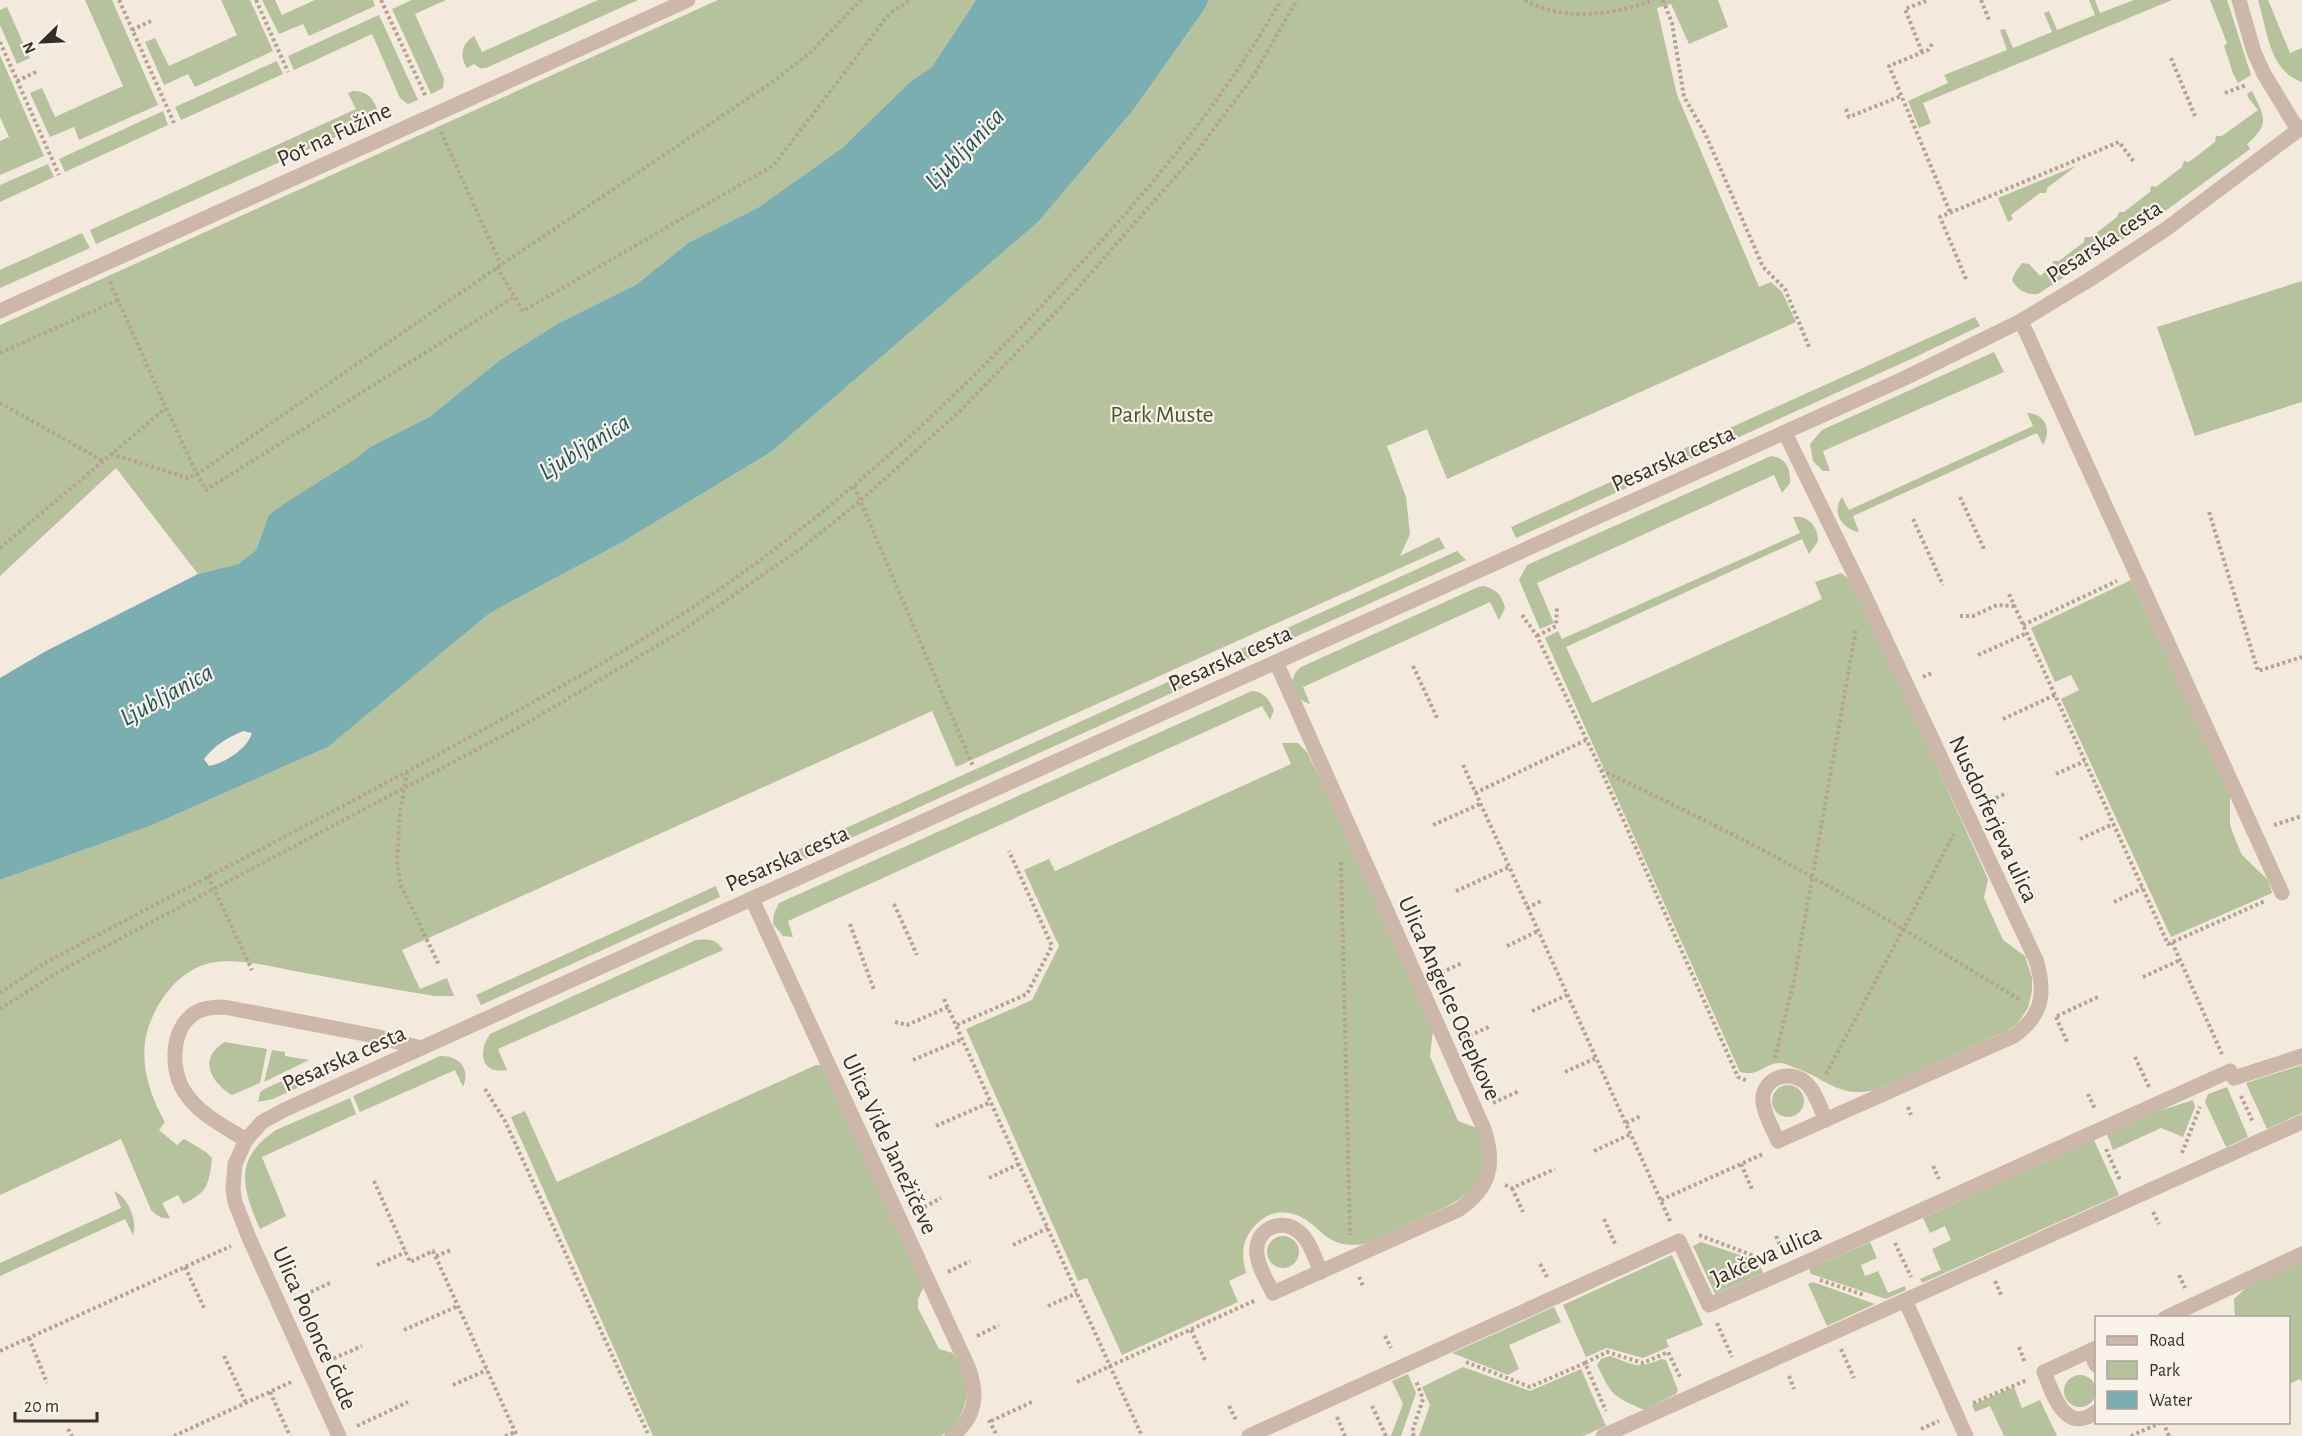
<svg xmlns="http://www.w3.org/2000/svg" width="2302" height="1436" font-family="'Alegreya Sans',sans-serif">
  <rect width="100%" height="100%" fill="#f3e9dd"/>
  <g fill="#b5c29c">
    <polygon points="85,0 112,0 158,105 79,140 74,127 50,137 30,93 42,88 55,117 123,86"/>
    <polygon points="221,0 250,0 273,51 195,87 188,74 164,85 145,42 155,38 169,66 237,35"/>
    <polygon points="262,0 275,0 282,15 315,0 373,0 375,6 309,36 303,24 279,34"/>
    <polygon points="412,0 446,0 415,14 444,79 443,88 431,94 392,9"/>
    <path d="M598,0H638L486,68H480L474,64L467,68C459,56 462,43 474,36L482,52Z"/>
    <polygon points="718,0 976,0 931,68 911,81 842,148 759,207 688,243 637,284 557,324 500,360 429,417 370,447 355,459 269,516 256,550 238,564 198,574 116,468 0,576 0,325"/>
    <path d="M1209,0H1718L1728,27L1689,44L1671,4L1657,8L1677,95L1759,287L1771,282L1782,292L1796,322L1447,479L1427,429L1387,446L1406,497L1410,534L1400,556L1439,537L1445,548L956,767L932,711L402,950L420,989L447,978L454,996H435C390,989 345,980 300,972C272,967 238,957 210,963C183,969 162,994 152,1018C136,1053 147,1090 165,1122L159,1130L177,1145L184,1139L206,1152L212,1158C209,1185 208,1192 183,1204L178,1195L162,1203L170,1218C162,1219 157,1216 151,1210L121,1139L0,1195V880L150,826L328,747L490,613L619,544L771,452L1038,222L1134,109L1204,10Z"/>
    <polygon points="2089,0 2095,0 2100,13 2134,0 2172,0 1923,103 1931,123 1919,128 1908,101 1948,83 1944,75 2007,50 2000,30 2005,29 2013,48 2052,32 2044,13 2049,11 2057,30 2095,15"/>
    <polygon points="2210,0 2227,0 2251,75 2238,83 2233,73 2224,46 2227,43"/>
    <path d="M2258,0H2268L2290,53L2302,48V82C2269,71 2267,29 2258,0Z"/>
    <polygon points="7,7 30,58 17,64 0,25 0,10"/>
    <polygon points="379,15 418,100 408,104 400,98 372,34 294,70 288,56"/>
    <polygon points="0,55 44,156 0,175 0,141 9,137 0,117"/>
    <polygon points="277,61 283,74 181,120 175,107"/>
    <path d="M353,91C366,91 373,97 377,109L370,112L367,123L96,244L90,230L356,109L348,93Z"/>
    <path d="M2252,91C2264,116 2271,124 2247,144L2250,149L2153,220L2038,294C2027,295 2018,291 2012,280L2015,273L2022,263L2029,264L2040,276L2052,267L2053,261H2059L2084,242L2085,237H2091L2117,217L2119,212H2124L2150,192L2151,186L2156,187L2182,167L2184,161L2189,162L2215,142L2216,136H2222L2258,110L2247,96L2248,93Z"/>
    <polygon points="163,111 168,125 65,172 59,159"/>
    <polygon points="48,164 54,177 0,202 0,185"/>
    <polygon points="2076,166 2047,188 2046,193 2040,193 2011,215 2013,219 2008,222 1998,198"/>
    <polygon points="82,233 90,248 0,288 0,270"/>
    <polygon points="2302,281 2302,402 2195,436 2157,327"/>
    <polygon points="1975,317 1980,326 1909,360 1516,538 1511,527"/>
    <polygon points="1994,352 2004,372 1823,451 1830,471 1823,471 1813,461 1810,444 1822,430"/>
    <path d="M2027,413C2045,413 2052,430 2043,445L2037,433L1853,516L1859,532C1842,529 1831,512 1842,497L1849,510L2033,426Z"/>
    <path d="M1771,456C1786,458 1791,469 1790,483L1782,493L1774,475L1537,583L1554,623L1540,629L1519,580L1527,565Z"/>
    <path d="M1793,517C1808,515 1818,526 1818,541L1809,554L1802,539L1566,647L1592,703L1822,599L1815,582L1841,573L1853,582L1988,879L1984,898L2003,940L2025,956L2032,978V991L2028,1008L2018,1023L2009,1030L1875,1090C1838,1099 1825,1077 1793,1067C1789,1065 1783,1063 1779,1063C1763,1064 1759,1077 1740,1072L1545,638L1558,631L1562,639L1800,533Z"/>
    <polygon points="1457,551 1466,560 778,871 773,861"/>
    <polygon points="2131,580 2230,794 2230,825 2236,841 2242,855 2268,880 2272,893 2171,937 2061,699 2079,690 2071,675 2055,682 2031,628"/>
    <path d="M1484,586C1497,590 1502,595 1505,608L1499,620L1490,602L1303,687L1310,704C1292,698 1286,679 1301,667L1478,587Z"/>
    <path d="M1252,691C1264,692 1269,699 1274,710L1270,720L1262,706L788,921L793,937L783,936L773,924L774,914L779,903Z"/>
    <path d="M1282,743H1298L1307,752L1336,813L1433,1030L1430,1056L1458,1121L1477,1128C1498,1182 1467,1198 1424,1217C1405,1226 1387,1234 1368,1243C1321,1253 1322,1219 1289,1213C1269,1208 1249,1226 1244,1245C1242,1255 1244,1264 1246,1273L1229,1281L1238,1302L1122,1355L1087,1278L1078,1281L966,1029L1032,1000L1059,946L1024,870L1049,859L1055,871L1291,764Z"/>
    <polygon points="716,886 720,897 481,1005 476,995"/>
    <path d="M696,940C709,939 716,939 723,950L498,1049L507,1070C480,1075 478,1051 490,1034Z"/>
    <path d="M225,1042L267,1049L260,1083L232,1095C211,1083 197,1058 225,1042Z"/>
    <polygon points="272,1050 285,1052 285,1056 309,1060 264,1082"/>
    <path d="M440,1056C459,1055 471,1069 463,1087L455,1070L360,1112L353,1096Z"/>
    <polygon points="328,1061 332,1061 337,1070 273,1099 258,1102 260,1093 264,1089"/>
    <path d="M816,1065L825,1066L924,1286L918,1299V1308L939,1349L953,1353C957,1361 963,1370 965,1378C971,1399 960,1426 941,1436H653L511,1117L525,1111L557,1182Z"/>
    <polygon points="2302,1065 2302,1113 2267,1129 2246,1083"/>
    <circle cx="1788" cy="1101" r="16"/>
    <polygon points="2227,1087 2248,1137 2226,1147 2205,1102 2208,1094"/>
    <path d="M350,1098L356,1114L262,1157L286,1216L260,1229C242,1188 233,1159 276,1130Z"/>
    <polygon points="2193,1100 2195,1107 2183,1137 2161,1128 2113,1150 2107,1134 2159,1111"/>
    <polygon points="2094,1140 2119,1195 1922,1283 1920,1279 1941,1270 1932,1249 1951,1240 1945,1226 1930,1233 1923,1218"/>
    <path d="M114,1191C128,1197 138,1221 133,1235L125,1219L0,1276V1263L121,1208Z"/>
    <circle cx="1283" cy="1252" r="16"/>
    <polygon points="1701,1242 1758,1261 1763,1273 1715,1294 1693,1246"/>
    <polygon points="1870,1242 1877,1258 1861,1265 1865,1276 1878,1271 1888,1293 1905,1286 1906,1290 1886,1299 1811,1274 1809,1269"/>
    <polygon points="1672,1255 1703,1325 1666,1340 1669,1347 1643,1358 1607,1348 1586,1357 1563,1305"/>
    <polygon points="2302,1262 2302,1382 2300,1379 2289,1384 2288,1318 2235,1317 2234,1299 2247,1287"/>
    <polygon points="1813,1282 1875,1304 1827,1326 1808,1284"/>
    <polygon points="1554,1307 1561,1322 1509,1345 1519,1369 1508,1375 1452,1353"/>
    <path d="M1610,1356C1633,1364 1636,1370 1661,1359L1666,1360L1678,1390L1676,1394L1644,1410C1611,1395 1613,1397 1597,1365L1601,1359Z"/>
    <polygon points="1463,1367 1530,1391 1581,1369 1606,1426 1583,1436 1419,1436 1430,1405 1422,1387"/>
    <polygon points="1408,1374 1416,1393 1401,1436 1391,1436 1403,1404 1392,1381"/>
    <circle cx="2080" cy="1391" r="16"/>
    <polygon points="2014,1387 2022,1408 2040,1400 2057,1436 2004,1436 1990,1406 1975,1412 1972,1405"/>
  </g>
  <path fill="#7baeb1" fill-rule="evenodd" d="M976,0H1209L1204,10L1134,109L1038,222L771,452L619,544L490,613L328,747L150,826L0,880V678L46,651L198,574L238,564L256,550L269,515L284,504L355,459L370,447L429,417L500,360L557,324L637,284L688,243L759,207L842,148L911,81L931,68ZM243,731L252,733C247,749 225,763 209,766L204,759C215,745 227,738 243,731Z"/>
  <g fill="none" stroke-linecap="round" stroke-linejoin="round">
    <g stroke="#b7a292" stroke-width="4" stroke-dasharray="3 3" stroke-linecap="butt">
      <polyline points="119,0 174,123"/>
      <polyline points="256,0 288,72"/>
      <polyline points="381,0 426,97"/>
      <path d="M1525,0C1563,22 1614,15 1654,0"/>
      <polyline points="1663,0 1672,23 1684,97 1705,133 1763,267 1785,289 1810,349"/>
      <polyline points="1981,0 1990,22"/>
      <polyline points="132,30 153,20"/>
      <polyline points="0,42 59,175"/>
      <polyline points="1932,44 1928,50 1889,66 1950,212"/>
      <polyline points="1922,52 1905,9 1928,0"/>
      <polyline points="2171,58 2195,116"/>
      <polyline points="17,81 38,71"/>
      <polyline points="2225,93 2246,85"/>
      <polyline points="1846,109 1849,117 1901,96"/>
      <polyline points="441,132 501,265"/>
      <polyline points="497,267 523,311 774,165 890,13 910,0"/>
      <polyline points="1966,279 1940,217 2119,142 2134,162"/>
      <polyline points="110,282 166,408 197,474 501,265 778,78 812,51 861,0"/>
      <polyline points="0,353 118,300"/>
      <polyline points="0,403 103,461"/>
      <polyline points="111,454 188,478 197,474 206,490 514,297"/>
      <polyline points="854,486 973,766"/>
      <polyline points="1960,497 1985,551"/>
      <polyline points="2209,512 2258,671 2302,657"/>
      <polyline points="1913,519 1943,585"/>
      <polyline points="0,548 166,408"/>
      <polyline points="2009,594 2168,944 2265,901"/>
      <polyline points="1522,615 1537,636 1601,770 1738,1077 1748,1081"/>
      <polyline points="1960,616 1973,616 1997,605 2014,606"/>
      <polyline points="2023,625 2117,581"/>
      <polyline points="1537,636 1556,626 1557,608"/>
      <polyline points="1978,655 2027,633"/>
      <polyline points="1413,666 1438,720"/>
      <polyline points="1923,677 1932,673"/>
      <polyline points="2003,719 2055,695"/>
      <polyline points="1953,740 1961,737"/>
      <polyline points="1463,765 1671,1223"/>
      <path d="M1601,770C1672,804 1743,838 1812,877C1883,916 1952,958 2020,1000"/>
      <polyline points="407,772 400,813 397,863 401,886 439,965"/>
      <polyline points="2056,774 2085,761"/>
      <polyline points="1475,793 1586,740"/>
      <polyline points="1985,803 2007,793"/>
      <polyline points="1433,825 1480,804"/>
      <polyline points="2274,825 2302,816"/>
      <polyline points="2080,839 2113,824"/>
      <polyline points="1341,862 1350,1235"/>
      <polyline points="208,876 252,970"/>
      <polyline points="1456,891 1509,867"/>
      <polyline points="2114,902 2143,888"/>
      <polyline points="894,904 917,955"/>
      <polyline points="1527,908 1543,900"/>
      <polyline points="850,924 874,990"/>
      <polyline points="2172,942 2222,1054"/>
      <polyline points="1507,946 1538,931"/>
      <polyline points="1436,975 1462,963"/>
      <polyline points="2143,977 2180,960"/>
      <path d="M0,993L43,964C191,885 341,809 488,727C577,678 666,629 748,569C867,482 973,382 1072,273C1150,189 1224,100 1281,0"/>
      <polyline points="944,999 1110,1366 1256,1300"/>
      <polyline points="0,1009 55,974 127,935 525,724 679,633 803,547 860,501 960,411 1060,308 1192,158 1252,78 1297,0"/>
      <polyline points="1532,1011 1567,995"/>
      <polyline points="2057,1016 2100,996"/>
      <polyline points="2056,1017 2068,1044"/>
      <polyline points="895,1022 907,1025 948,1007"/>
      <polyline points="957,1025 1027,994 1052,946 1009,851"/>
      <polyline points="1464,1038 1491,1026"/>
      <polyline points="2135,1057 2149,1087"/>
      <polyline points="1775,1058 1794,981 1856,629"/>
      <polyline points="913,1060 963,1039"/>
      <polyline points="1565,1072 1596,1058"/>
      <polyline points="1826,1074 1954,834"/>
      <polyline points="857,1082 867,1077"/>
      <polyline points="485,1089 505,1121 649,1436"/>
      <polyline points="2088,1094 2095,1109"/>
      <polyline points="2241,1096 2253,1122"/>
      <polyline points="1493,1103 1519,1091"/>
      <polyline points="1908,1107 1911,1115"/>
      <polyline points="1626,1123 1641,1116"/>
      <polyline points="936,1126 991,1102"/>
      <polyline points="2106,1149 2120,1180"/>
      <polyline points="1594,1151 1631,1134"/>
      <polyline points="2182,1153 2200,1107"/>
      <polyline points="1741,1164 1752,1189"/>
      <polyline points="1933,1166 1939,1179"/>
      <polyline points="989,1178 1019,1164"/>
      <polyline points="374,1181 410,1262 433,1251 517,1436"/>
      <polyline points="1505,1185 1512,1188 1555,1169"/>
      <polyline points="1512,1188 1523,1212"/>
      <polyline points="1661,1200 1763,1154"/>
      <polyline points="919,1210 941,1198"/>
      <polyline points="2153,1212 2159,1224"/>
      <polyline points="1604,1219 1616,1246"/>
      <polyline points="1699,1235 1762,1259"/>
      <polyline points="1776,1236 1782,1250"/>
      <polyline points="1895,1243 1911,1277"/>
      <polyline points="1013,1245 1048,1228"/>
      <polyline points="436,1256 451,1250"/>
      <polyline points="1540,1264 1547,1277"/>
      <polyline points="377,1265 406,1252"/>
      <polyline points="185,1267 205,1310"/>
      <polyline points="948,1272 970,1261"/>
      <polyline points="2179,1275 2185,1288"/>
      <polyline points="1359,1277 1363,1286"/>
      <polyline points="1820,1280 1864,1295"/>
      <polyline points="1995,1281 2002,1297"/>
      <polyline points="300,1297 332,1282"/>
      <polyline points="1048,1306 1077,1293"/>
      <polyline points="1717,1323 1732,1357"/>
      <polyline points="404,1330 458,1306"/>
      <polyline points="1191,1330 1205,1360"/>
      <polyline points="977,1336 999,1325"/>
      <polyline points="1385,1336 1391,1348"/>
      <polyline points="29,1338 47,1383"/>
      <polyline points="2019,1347 2025,1363"/>
      <polyline points="1841,1349 1854,1378"/>
      <polyline points="0,1351 231,1246"/>
      <polyline points="224,1356 246,1403"/>
      <polyline points="328,1361 362,1346"/>
      <polyline points="1466,1362 1530,1387 1585,1363 1606,1411"/>
      <polyline points="1585,1363 1607,1352 1643,1363 1668,1352 1681,1379"/>
      <polyline points="1789,1376 1794,1389"/>
      <polyline points="1077,1382 1110,1366 1142,1436"/>
      <polyline points="453,1385 487,1370"/>
      <polyline points="270,1392 290,1436"/>
      <polyline points="1973,1403 2027,1380"/>
      <polyline points="1229,1406 1237,1422"/>
      <polyline points="1372,1406 1386,1436"/>
      <polyline points="1337,1417 1345,1436"/>
      <polyline points="989,1420 997,1436"/>
      <polyline points="991,1421 1034,1401"/>
      <polyline points="2163,1422 2169,1436"/>
      <polyline points="357,1426 408,1402"/>
      <polyline points="68,1429 72,1436"/>
      <polyline points="1921,1429 1939,1421"/>
      <polyline points="174,1436 291,1382"/>
      <polyline points="505,1436 515,1432"/>
      <polyline points="1414,1436 1412,1432 1423,1399 1416,1381"/>
      <polyline points="2131,1436 2162,1422"/>
    </g>
    <g stroke="#cbb8a8" stroke-width="15">
      <polyline points="2239,0 2254,52 2264,74 2298,130"/>
      <polyline points="2021,321 2282,893"/>
      <path d="M246,1140C224,1126 198,1114 184,1091C169,1067 171,1022 201,1010C209,1007 216,1007 224,1007L375,1036L421,1048"/>
      <path d="M1778,1141C1773,1129 1764,1115 1763,1102C1761,1078 1790,1068 1806,1083C1816,1092 1820,1108 1826,1120"/>
      <path d="M1273,1293C1267,1281 1258,1267 1257,1254C1254,1230 1280,1217 1298,1231C1310,1240 1315,1259 1321,1272"/>
      <polyline points="1905,1300 1966,1436"/>
      <polyline points="2090,1351 2096,1365"/>
      <path d="M2044,1372C2053,1394 2065,1435 2096,1412"/>
      <polyline points="1249,1436 1679,1241 1709,1305 1791,1269 2230,1071 2234,1078 2302,1056"/>
      <polyline points="1603,1436 2302,1122"/>
    </g>
    <g stroke="#cbb8a8" stroke-width="15">
      <polyline points="0,311 688,0"/>
      <path d="M752,899L969,1369C978,1396 976,1417 952,1436"/>
      <polyline points="246,1140 235,1164 233,1189 235,1202 249,1238 339,1436"/>
      <path d="M1778,1141L2014,1036C2043,1015 2046,993 2036,960L1863,592L1785,433"/>
      <path d="M1273,1293L1458,1210C1490,1188 1496,1165 1484,1129L1276,662"/>
      <polyline points="2165,1318 2302,1254"/>
      <polyline points="2044,1372 2096,1348"/>
    </g>
    <polyline stroke="#cbb8a8" stroke-width="15" points="246,1140 262,1122 284,1110 1905,378 2021,321 2092,278 2166,229 2302,127"/>
  </g>
  <g text-anchor="middle" stroke-width="4.5" stroke-linejoin="round" paint-order="stroke">
    <g font-size="24" fill="#382d28" stroke="#faf3e9">
      <text transform="translate(334 134) rotate(-25)" y="8">Pot na Fužine</text>
      <text transform="translate(2104 241) rotate(-33)" y="8">Pesarska cesta</text>
      <text transform="translate(1673 458) rotate(-24)" y="8">Pesarska cesta</text>
      <text transform="translate(1230 658) rotate(-24)" y="8">Pesarska cesta</text>
      <text transform="translate(1994 819) rotate(65)" y="8">Nusdorferjeva ulica</text>
      <text transform="translate(787 858) rotate(-24)" y="8">Pesarska cesta</text>
      <text transform="translate(1450 998) rotate(66)" y="8">Ulica Angelce Ocepkove</text>
      <text transform="translate(344 1058) rotate(-24)" y="8">Pesarska cesta</text>
      <text transform="translate(890 1144) rotate(65)" y="8">Ulica Vide Janežičeve</text>
      <text transform="translate(1766 1255) rotate(-24)" y="8">Jakčeva ulica</text>
      <text transform="translate(315 1328) rotate(66)" y="8">Ulica Polonce Čude</text>
    </g>
    <g font-size="24" fill="#47572c" stroke="#faf3e9">
      <text x="1162" y="422">Park Muste</text>
    </g>
    <g font-size="26" font-style="italic" fill="#1d565b" stroke="#faf3e9">
      <text transform="translate(964 148) rotate(-46)" y="9">Ljubljanica</text>
      <text transform="translate(584 446) rotate(-32)" y="9">Ljubljanica</text>
      <text transform="translate(166 694) rotate(-29)" y="9">Ljubljanica</text>
    </g>
  </g>
  <rect x="2095" y="1316" width="195" height="108" fill="#faf3e9" stroke="#aca49c" stroke-width="1.5"/>
  <rect x="2107" y="1336" width="30" height="9" fill="#cbb8a8" stroke="#aca49c" stroke-width="1.5"/>
  <text x="2149" y="1346" font-size="18" fill="#382d28">Road</text>
  <rect x="2107" y="1361" width="30" height="18" fill="#b5c29c" stroke="#aca49c" stroke-width="1.5"/>
  <text x="2149" y="1376" font-size="18" fill="#382d28">Park</text>
  <rect x="2107" y="1391" width="30" height="18" fill="#7baeb1" stroke="#aca49c" stroke-width="1.5"/>
  <text x="2149" y="1406" font-size="18" fill="#382d28">Water</text>
  <g transform="translate(42 42) rotate(246)" stroke="#faf3e9" stroke-width="4.5" paint-order="stroke">
  <path d="M0-4.5L10 22L0 15L-10 22Z" fill="#382d28"/>
  <text y="-9" font-size="16" font-weight="bold" text-anchor="middle" fill="#382d28">N</text>
  </g>
  <path d="M15 1412v9h82v-9" fill="none" stroke="#382d28" stroke-width="3"/>
  <text x="24" y="1412" font-size="18" fill="#382d28" stroke="#faf3e9" stroke-width="4.5" paint-order="stroke">20 m</text>
</svg>
